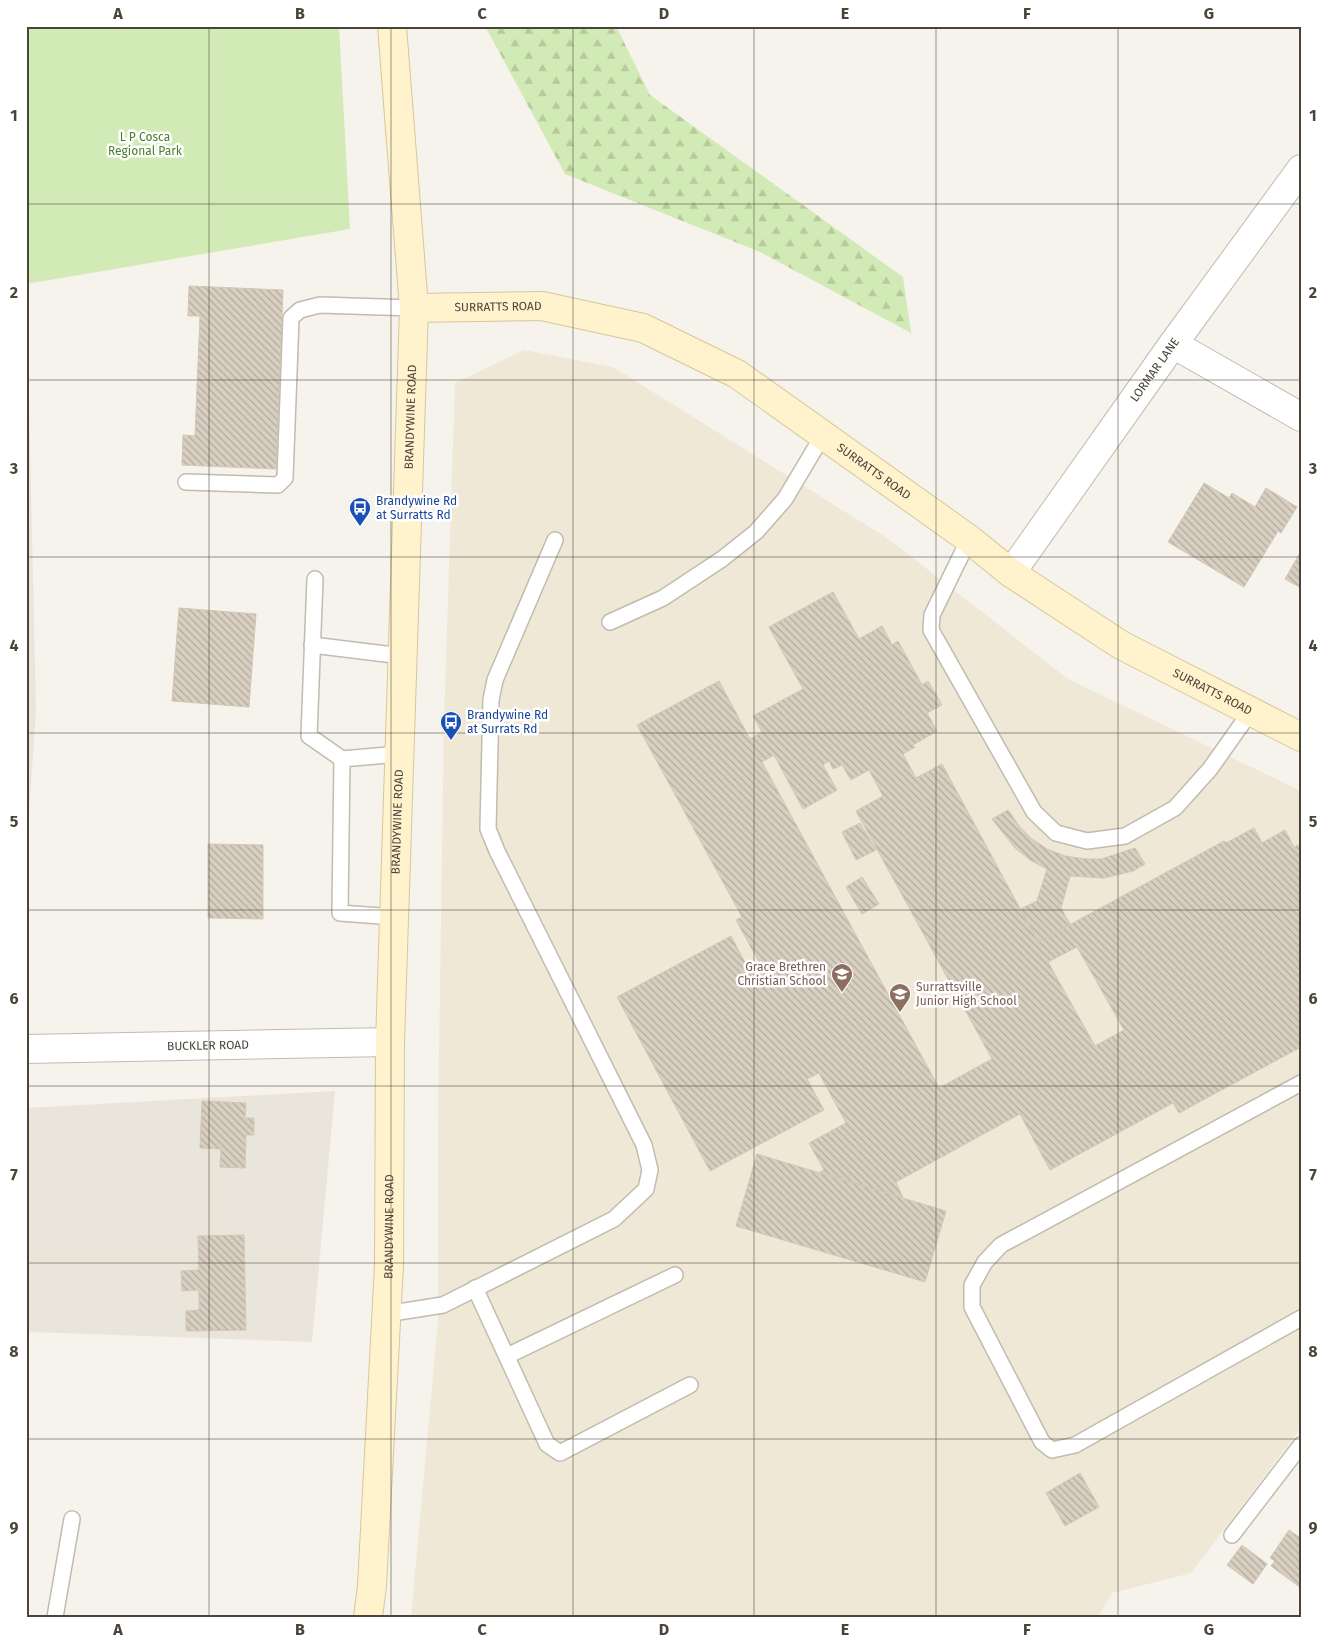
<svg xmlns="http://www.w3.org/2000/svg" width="1327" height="1643" font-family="'Fira Sans',sans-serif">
  <defs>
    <pattern id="forest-firs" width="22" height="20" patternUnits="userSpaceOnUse" patternTransform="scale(1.25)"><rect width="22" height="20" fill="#d2eab5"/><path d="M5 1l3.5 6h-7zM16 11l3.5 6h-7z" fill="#b6ca9c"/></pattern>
    <pattern id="building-back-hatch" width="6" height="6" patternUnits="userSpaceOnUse" patternTransform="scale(1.25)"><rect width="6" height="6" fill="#d8cfc1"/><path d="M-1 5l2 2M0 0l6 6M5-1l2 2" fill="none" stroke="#b1aa9e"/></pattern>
  </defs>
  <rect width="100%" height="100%" fill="#f6f3ec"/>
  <g fill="#eae5da">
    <polygon points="26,269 36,710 26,855"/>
    <polygon points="335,1091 312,1342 32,1332 26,1334 26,1108"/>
  </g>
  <polygon fill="#efe8d6" points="524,350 613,367 887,538 1068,679 1301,791 1301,1428 1191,1573 1112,1593 1098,1617 411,1617 438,1321 438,1121 444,720 455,383"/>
  <polygon fill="#d2eab5" points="26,26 339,26 350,229 26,284"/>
  <polygon fill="url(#forest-firs)" points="485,26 616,26 650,95 903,277 911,333 760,252 565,174"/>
  <g fill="url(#building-back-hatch)" stroke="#d3c7b4" fill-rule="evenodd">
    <polygon points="189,286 283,290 276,469 182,465 183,435 195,436 200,316 188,316"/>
    <polygon points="1204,483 1229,498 1232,493 1255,507 1266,488 1297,507 1281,533 1278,531 1244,587 1168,542"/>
    <polygon points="1301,551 1301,588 1285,579"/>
    <path d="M833,592L859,639L882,626L892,645L898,641L922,685L928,681L942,705L927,713L937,731L913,745L915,747L903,754L916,778L942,764L1038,942L1224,841L1226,843L1254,828L1262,843L1285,830L1294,847L1301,844V1047L1179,1113L1173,1103L1050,1170L1020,1114L896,1182L903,1198L820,1172L824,1170L809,1143L846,1123L819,1073L807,1079L824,1110L710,1171L617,997L731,936L748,968L759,962L736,920L742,917L637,725L719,681L750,739L762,732L753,716L803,689L769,627ZM774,755L803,809L837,790L823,765L829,761L833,769L842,765L851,780L869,770L883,796L856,811L992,1059L939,1088L762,762ZM1077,947L1124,1030L1095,1046L1048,962Z"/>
    <polygon points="179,608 256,614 249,707 172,701"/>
    <polygon points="1008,810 1020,827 1032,839 1047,849 1065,856 1085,859 1101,859 1135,848 1145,864 1133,871 1104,878 1070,876 1061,908 1070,924 1038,942 1021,909 1037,901 1047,869 1030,860 1015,848 992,819"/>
    <polygon points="860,823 876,850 856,860 842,832"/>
    <polygon points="208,844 263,845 263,919 208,918"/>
    <polygon points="862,877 879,904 862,914 846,887"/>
    <polygon points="202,1101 246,1103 245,1118 254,1118 254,1135 246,1135 245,1168 220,1167 221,1149 200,1148"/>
    <polygon points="757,1154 946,1211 925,1282 736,1226"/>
    <polygon points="244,1235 246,1330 186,1331 186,1311 199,1310 199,1290 182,1291 181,1271 199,1270 198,1236"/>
    <polygon points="1080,1473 1099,1507 1065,1526 1046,1493"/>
    <polygon points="1289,1530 1299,1537 1301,1534 1301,1588 1271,1566 1275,1561 1270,1558"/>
    <polygon points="1242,1545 1267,1564 1253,1584 1227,1565"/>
  </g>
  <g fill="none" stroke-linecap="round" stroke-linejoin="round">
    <g stroke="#c2bbae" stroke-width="18">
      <g id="service">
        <polyline points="186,482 278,485 285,478 291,318 300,310 320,305 414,308"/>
        <polyline points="969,539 932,615 931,630 1034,812 1056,833 1087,841 1125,836 1175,808 1210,769 1251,711"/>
        <polyline points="315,579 309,736 342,759"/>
        <polyline points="610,622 663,598 722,559 756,532 785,499 823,435"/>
        <polyline points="312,645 402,656"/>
        <polyline points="394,917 340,913 342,759 399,754"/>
        <polyline points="1301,1083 1001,1245 985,1262 972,1285 972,1307 1042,1442 1052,1450 1075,1445 1301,1318"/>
        <polyline points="475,1288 547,1444 560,1453 690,1385"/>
        <polyline points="386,1314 443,1305 614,1219 646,1189 650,1170 644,1145 497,851 488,829 491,700 495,680 555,540"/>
        <polyline points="507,1356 675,1275"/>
        <polyline points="1232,1535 1301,1445"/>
        <polyline points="55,1617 72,1519"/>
      </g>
    </g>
    <g stroke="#c2bbae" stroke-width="30">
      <g id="minor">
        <polyline points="1173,344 1301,417"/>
        <path id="s1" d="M1011,573L1173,344L1301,169"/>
        <path id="s2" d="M26,1049L390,1042"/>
      </g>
    </g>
    <g stroke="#d6c79b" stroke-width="30">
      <g id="secondary">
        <path id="s3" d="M414,308L542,306L643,328L737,374L969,539L1011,573L1121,645L1301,737"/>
        <path id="s4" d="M368,1617L372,1586L389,1265L390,1042L414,308L392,26"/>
      </g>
    </g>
    <use href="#service" stroke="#fff" stroke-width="15"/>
    <use href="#minor" stroke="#fff" stroke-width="28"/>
    <use href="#secondary" stroke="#fff3cd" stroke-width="28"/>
  </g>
  <path fill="none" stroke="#4b4439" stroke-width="1" stroke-opacity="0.55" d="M209,26V1617M391,26V1617M573,26V1617M754,26V1617M936,26V1617M1118,26V1617M26,204H1301M26,380H1301M26,557H1301M26,733H1301M26,910H1301M26,1086H1301M26,1263H1301M26,1439H1301"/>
  <defs>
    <g id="bus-pin" transform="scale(1.125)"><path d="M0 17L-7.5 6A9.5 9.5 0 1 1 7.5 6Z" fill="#1a4fb4" stroke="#fff"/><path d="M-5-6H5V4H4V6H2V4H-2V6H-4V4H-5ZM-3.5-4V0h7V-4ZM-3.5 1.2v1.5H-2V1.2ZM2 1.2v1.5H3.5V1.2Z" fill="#fff"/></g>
    <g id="school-pin" transform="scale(1.125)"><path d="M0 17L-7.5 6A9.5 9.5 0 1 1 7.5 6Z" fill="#8d6e63" stroke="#fff"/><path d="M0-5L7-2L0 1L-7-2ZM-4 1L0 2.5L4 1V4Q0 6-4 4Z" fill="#fff"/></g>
  </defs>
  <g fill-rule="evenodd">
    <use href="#bus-pin" x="360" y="508"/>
    <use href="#bus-pin" x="451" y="722"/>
    <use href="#school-pin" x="842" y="974"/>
    <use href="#school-pin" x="900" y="994"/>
  </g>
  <g text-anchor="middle" stroke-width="5" stroke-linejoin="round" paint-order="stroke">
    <g font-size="12" fill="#4a7f2a" stroke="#fff">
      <text x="145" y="141">L P Cosca<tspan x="145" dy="14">Regional Park</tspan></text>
    </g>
    <g font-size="12" fill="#4b4439" stroke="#fff">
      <text dy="4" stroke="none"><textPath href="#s3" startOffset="84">SURRATTS ROAD</textPath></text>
      <text dy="4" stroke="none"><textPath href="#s1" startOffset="249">LORMAR LANE</textPath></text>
      <text dy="4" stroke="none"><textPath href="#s4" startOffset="1201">BRANDYWINE ROAD</textPath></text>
      <text dy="4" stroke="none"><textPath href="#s3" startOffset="504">SURRATTS ROAD</textPath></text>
      <text dy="4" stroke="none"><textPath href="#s3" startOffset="909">SURRATTS ROAD</textPath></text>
      <text dy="4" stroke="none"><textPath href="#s4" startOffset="796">BRANDYWINE ROAD</textPath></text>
      <text dy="4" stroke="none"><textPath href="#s2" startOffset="182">BUCKLER ROAD</textPath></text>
      <text dy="4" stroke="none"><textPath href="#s4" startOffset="391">BRANDYWINE ROAD</textPath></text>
    </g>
    <g font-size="12" fill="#164399" stroke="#fff" text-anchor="start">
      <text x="376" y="505">Brandywine Rd<tspan x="376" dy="14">at Surratts Rd</tspan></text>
      <text x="467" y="719">Brandywine Rd<tspan x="467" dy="14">at Surrats Rd</tspan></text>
    </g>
    <g font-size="12" fill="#785e54" stroke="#fff" text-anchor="end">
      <text x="826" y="971">Grace Brethren<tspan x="826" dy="14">Christian School</tspan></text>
      <text x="916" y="991" text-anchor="start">Surrattsville<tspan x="916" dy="14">Junior High School</tspan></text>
    </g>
  </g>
  <rect width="1327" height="1643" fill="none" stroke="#ffffff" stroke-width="55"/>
  <rect x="28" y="28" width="1272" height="1588" fill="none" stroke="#4b4439" stroke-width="2"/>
  <g font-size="16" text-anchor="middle" font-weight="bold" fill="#4b4439">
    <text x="118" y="19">A</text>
    <text x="300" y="19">B</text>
    <text x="482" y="19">C</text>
    <text x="664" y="19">D</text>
    <text x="845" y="19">E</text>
    <text x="1027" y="19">F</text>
    <text x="1209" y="19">G</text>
    <text x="14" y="121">1</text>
    <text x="1313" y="121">1</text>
    <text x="14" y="298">2</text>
    <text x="1313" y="298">2</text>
    <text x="14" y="474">3</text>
    <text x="1313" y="474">3</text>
    <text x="14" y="651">4</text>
    <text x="1313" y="651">4</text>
    <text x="14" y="827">5</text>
    <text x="1313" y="827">5</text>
    <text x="14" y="1004">6</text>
    <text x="1313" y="1004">6</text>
    <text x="14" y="1180">7</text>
    <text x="1313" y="1180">7</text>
    <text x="14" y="1357">8</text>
    <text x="1313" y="1357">8</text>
    <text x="14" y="1533">9</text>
    <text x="1313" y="1533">9</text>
    <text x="118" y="1635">A</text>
    <text x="300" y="1635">B</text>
    <text x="482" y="1635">C</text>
    <text x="664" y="1635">D</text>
    <text x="845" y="1635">E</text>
    <text x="1027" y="1635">F</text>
    <text x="1209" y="1635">G</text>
  </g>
</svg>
